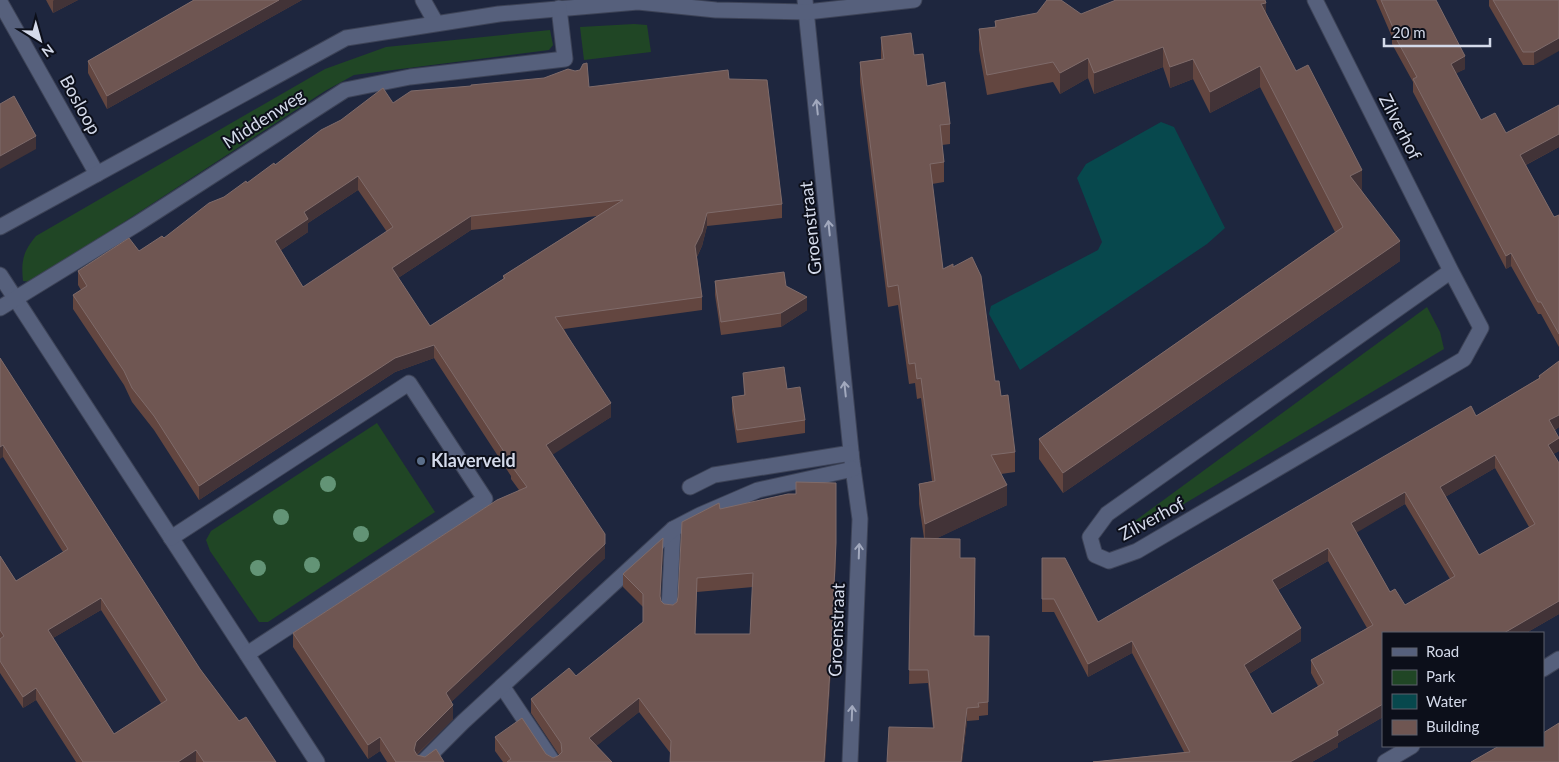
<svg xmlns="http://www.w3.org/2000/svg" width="1559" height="762" font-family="Lato,sans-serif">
  <rect width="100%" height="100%" fill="#1e263e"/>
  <g fill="#204625">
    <polygon points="634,24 647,25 651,52 584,60 580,27"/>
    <path d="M550,30L553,45L549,50L354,75L325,91L32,282L23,281C21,260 23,252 36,236L325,69L386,47Z"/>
    <polygon points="1427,307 1440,332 1444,349 1147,526 1128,526"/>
    <polygon points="377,423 435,512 268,622 259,622 210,551 206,540 211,531"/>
  </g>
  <polygon fill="#07484d" points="1161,122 1174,127 1225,228 1207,244 1020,370 989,314 991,306 1098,250 1102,242 1077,178 1086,164"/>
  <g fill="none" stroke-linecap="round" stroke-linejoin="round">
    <g stroke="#3d4357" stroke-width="17">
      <g id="minor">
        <polyline points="423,0 436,23"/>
        <polyline points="805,0 852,461 860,519 850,762"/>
        <polyline points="1315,0 1451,271 1481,328 1464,359 1137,551 1109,561 1095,555 1090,537 1107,514 1451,271"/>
        <polyline points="0,2 97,174"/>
        <polyline points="0,227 346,38 499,14 638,2 716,10 807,12 914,0"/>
        <polyline points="0,275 317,762"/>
        <polyline points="0,308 137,224 345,90 410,77 565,59 559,8"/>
        <polyline points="690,487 714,475 851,453"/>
        <polyline points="171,538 409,383 485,499 247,654"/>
        <polyline points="669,610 673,529"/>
        <polyline points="1543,669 1559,659"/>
        <polyline points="502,686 553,762"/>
        <polyline points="423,762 463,722 673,529 700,515 758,490 853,469"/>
        <polyline points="1385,762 1412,746"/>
      </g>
    </g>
    <use href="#minor" stroke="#56607c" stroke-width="15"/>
  </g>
  <g fill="#639476">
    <circle cx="328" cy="484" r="8"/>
    <circle cx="281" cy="517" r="8"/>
    <circle cx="361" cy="534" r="8"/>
    <circle cx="312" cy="565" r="8"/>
    <circle cx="258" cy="568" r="8"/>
  </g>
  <g fill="#634640" fill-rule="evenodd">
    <polygon points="46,0 78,0 53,13"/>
    <polygon points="194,0 302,0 107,109 88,73 88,61"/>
    <polygon points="1376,0 1436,0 1465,69 1456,73 1481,120 1506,133 1559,105 1559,147 1526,165 1554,217 1559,215 1559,347 1541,314 1538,314 1511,266 1506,269 1413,92 1413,82 1392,44 1392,37"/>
    <polygon points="1489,0 1559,0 1534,65 1523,65 1489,6"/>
    <polygon points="1266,13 1296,71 1362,191 1400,261 1063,493 1039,459 1039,439 1335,232 1260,87 1210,113 1193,79 1170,88 1163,67 1094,94 1088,78 1060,94 1053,82 987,95 979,50 979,29 995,27 995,21 1081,14"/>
    <polygon points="881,37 914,55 927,86 950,124 950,144 942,145 944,162 944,182 932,184 943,269 1001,396 1015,452 1015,472 1001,474 1007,505 937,538 960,558 974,636 989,636 988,715 979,716 979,720 967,721 962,762 887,762 933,728 928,683 909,684 911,538 924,538 919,504 919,484 932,481 921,398 917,399 915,383 909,384 898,305 888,307 860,82 860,62 881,59"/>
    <path d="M729,79L782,204V218L707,226L702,246L697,257L702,297V310L564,329L611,417L552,454L605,558L451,702L453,719L417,755L444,762H387L380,751L368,759L293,647V633L519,490L511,479V476L434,358L395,372L199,500L154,430L132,402L124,385L73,309V295L81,290L78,285V271L139,251L164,238L224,197L275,165L393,103L589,87ZM358,190L387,232L303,287L281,250L308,232V223ZM597,216L503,276V279L430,326L398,278L471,230Z"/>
    <polygon points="715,281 786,286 807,310 781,327 721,335 715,295"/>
    <path d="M0,358L200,669L239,721L276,762H76L36,700L23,708L0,673V556L16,581L63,552L3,457ZM101,610L161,703L114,734L53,638Z"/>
    <path d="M1559,361V427L1555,430L1559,451L1553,454L1559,463V614L1526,633H1383V717L1338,743V747L1312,762H1093L1184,752L1132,653L1088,677L1054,612H1042V558L1098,622L1476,416L1539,378V376ZM1495,468L1529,527L1479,555L1445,497ZM1405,504L1450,579L1405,605L1390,592L1356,532ZM1328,561L1367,628L1311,660V673L1318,686L1272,714L1249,674L1301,641L1278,590Z"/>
    <polygon points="743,373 787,389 805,420 805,433 737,443 732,411 732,397 744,395"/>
    <path d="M720,509L836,557L830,684L825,762H670L671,754L639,712L596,746L612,762H503L495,751V737L546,754L553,758L558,756L559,755L531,713V699L576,676L643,622V607L623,587V574L663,551L660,598L661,601L664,604L673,605L677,602ZM753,587L750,634H695L697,592Z"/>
  </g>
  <g fill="#423337">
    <polygon points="54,0 78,0 53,13 53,1"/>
    <polygon points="279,0 302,0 107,109 107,96"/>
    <polygon points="1266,3 1266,24 1261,4"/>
    <polygon points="1559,38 1559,51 1534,65 1534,52"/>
    <polygon points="1163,47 1163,67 1094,94 1094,73"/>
    <polygon points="1465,56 1465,69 1451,76 1451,64"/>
    <polygon points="1088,58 1088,78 1060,94 1060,73"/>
    <polygon points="1193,59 1193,79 1170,88 1170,67"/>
    <polygon points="1260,66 1260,87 1210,113 1210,92"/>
    <polygon points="1559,134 1559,147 1520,168 1520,155"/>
    <polygon points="36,136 36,149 0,169 0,156"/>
    <polygon points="1362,170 1362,191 1350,197 1350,176"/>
    <polygon points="358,176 358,190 308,223 308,232 275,254 275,241 304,212"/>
    <polygon points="707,213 707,226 702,246 695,260 695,246"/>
    <polygon points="471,216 471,230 392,282 392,268"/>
    <polygon points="1400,241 1400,261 1063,493 1063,473"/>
    <polygon points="1511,253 1511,266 1506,269 1506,256"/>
    <polygon points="807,297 807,310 781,327 781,313"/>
    <polygon points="434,345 434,358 395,372 199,500 199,486 395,358"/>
    <polygon points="611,403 611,417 546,459 546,445"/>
    <polygon points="1559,415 1559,427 1549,433 1549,420"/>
    <polygon points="1559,438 1559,451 1548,457 1548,445"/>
    <polygon points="3,445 3,457 0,459 0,447"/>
    <polygon points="1495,455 1495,468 1440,500 1440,487"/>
    <polygon points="836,483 836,557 830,684 825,762 824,762"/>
    <polygon points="1007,485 1007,505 925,544 925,524"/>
    <polygon points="1405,492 1405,504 1351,536 1351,523"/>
    <polygon points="663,538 663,551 660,610 660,596"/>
    <polygon points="605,544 605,558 446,707 446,693"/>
    <polygon points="1328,548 1328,561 1272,593 1272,580"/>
    <polygon points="697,578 697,592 695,648 695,634"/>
    <polygon points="101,598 101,610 48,641 48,630"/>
    <polygon points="1559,601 1559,614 1526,633 1504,633"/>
    <polygon points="1301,628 1301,641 1244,677 1244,665"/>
    <polygon points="1132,641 1132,653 1088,677 1088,664"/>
    <polygon points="36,688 36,700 23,708 23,697"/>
    <polygon points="639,698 639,712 589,752 589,738"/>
    <polygon points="1383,704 1383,717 1338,743 1338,747 1312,762 1290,762 1337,731"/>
    <polygon points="453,705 453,719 416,755 414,750 416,742"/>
    <polygon points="967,708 967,721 962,762 961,762"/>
    <polygon points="380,737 380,751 368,759 368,745"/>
    <polygon points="196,750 196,762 178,762"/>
  </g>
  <g fill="#6f5652" stroke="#7f6b6a" fill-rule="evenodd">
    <polygon points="194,0 279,0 107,96 88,61"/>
    <polygon points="1047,0 1061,0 1081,14 1116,0 1265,0 1266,3 1261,4 1296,71 1308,65 1362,170 1350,176 1400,241 1063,473 1039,439 1343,227 1260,66 1210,92 1193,59 1170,67 1163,47 1094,73 1088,58 1060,73 1053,62 987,75 979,29 996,27 995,21 1037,13"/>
    <polygon points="1381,0 1436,0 1465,56 1451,64 1481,120 1495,113 1506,133 1559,105 1559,134 1520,155 1554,217 1559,215 1559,334 1541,302 1538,302 1511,253 1506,256 1413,79 1417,77 1392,31 1394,30"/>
    <polygon points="1493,0 1559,0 1559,38 1534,52 1523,52"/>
    <polygon points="911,33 914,55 923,54 927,86 945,82 950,124 940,125 944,162 930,164 943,269 953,264 953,267 972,257 981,276 995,381 999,381 1001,396 1008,395 1015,452 991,455 1007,485 925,524 919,484 935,481 921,378 917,379 915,363 909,364 898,285 888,287 860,62 884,59 881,37"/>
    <path d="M587,63L589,87L728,70L729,79L767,80L782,204L707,213L702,232L695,246L702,297L555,317L611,403L546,445L605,534V544L446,693L453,705L416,742L414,750L417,755L425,757L436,749L444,762H396L380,737L368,745L293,633L497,500L527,487L511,465L512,464L434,345L395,358L199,486L154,416L132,388L124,371L73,295L87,286L78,271L129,238L139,251L162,236L164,238L209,203L224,197L246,181L247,183L274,163L275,165L321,130L341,120L383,88L393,103L411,91L471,86V85L544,78L568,69L575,71L580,70L583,64ZM358,176L393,227L303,287L275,241L308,219L304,212ZM623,200L503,276L505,278L430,326L392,268L471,216Z"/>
    <polygon points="14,96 36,136 0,156 0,104"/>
    <polygon points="784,272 786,286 807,297 781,313 721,322 715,281"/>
    <path d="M0,358L200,669L239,721L246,717L276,762H204L196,750L178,762H83L36,688L23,697L0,661V639L4,636L0,630V556L16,581L68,549L3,445L0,447ZM101,598L167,700L114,734L48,630Z"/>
    <path d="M1559,361V415L1549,420L1559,438L1548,445L1559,463V601L1504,633H1383V704L1337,731L1338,735L1290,762H1093L1190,752L1132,641L1088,664L1054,599H1042V558H1065L1098,622L1471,406L1476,416L1540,378L1539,376ZM1495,455L1535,524L1479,555L1440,487ZM1405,492L1455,576L1405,605L1395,589L1390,592L1351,523ZM1328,548L1373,625L1311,660L1324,683L1272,714L1244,665L1301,628L1272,580Z"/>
    <polygon points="784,367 787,389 800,387 805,420 737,430 732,397 745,395 743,373"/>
    <path d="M796,482L836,483V543L830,670L824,762H670L671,741L639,698L589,738L612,762H507L511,759L495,737L522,718L546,754L553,758L558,756L562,752L561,743L531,699L569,668L576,676L643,622V594L623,574L663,538L660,596L661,601L664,604L673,605L677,602L678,597L682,522L719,503L720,509L788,494H796ZM753,573L750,634H695L697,578Z"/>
    <polygon points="911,538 960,539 960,558 975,558 974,636 989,636 988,702 978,703 979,707 967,708 961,762 887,762 889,727 934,728 928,670 909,670"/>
    <polygon points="1559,723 1559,762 1471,762 1499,746 1543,746 1543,733"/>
  </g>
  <defs><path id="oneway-shaft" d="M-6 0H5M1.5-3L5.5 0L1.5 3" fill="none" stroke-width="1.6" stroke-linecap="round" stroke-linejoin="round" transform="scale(1.25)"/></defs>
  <g stroke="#a2a9be">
    <use href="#oneway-shaft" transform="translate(817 107) rotate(-96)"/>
    <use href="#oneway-shaft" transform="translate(829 228) rotate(-96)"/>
    <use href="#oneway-shaft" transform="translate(845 389) rotate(-96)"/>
    <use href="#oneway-shaft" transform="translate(859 551) rotate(-88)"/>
    <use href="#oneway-shaft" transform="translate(852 713) rotate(-88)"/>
  </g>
  <circle fill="#5c6f8a" stroke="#0c0f1a" stroke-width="2" cx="421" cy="461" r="5"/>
  <g text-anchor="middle" stroke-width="4" stroke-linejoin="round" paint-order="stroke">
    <g font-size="18" fill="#d4daea" stroke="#0c0f1a">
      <text transform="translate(80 105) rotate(61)" y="6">Bosloop</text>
      <text transform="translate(264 119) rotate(-33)" y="6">Middenweg</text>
      <text transform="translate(1400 127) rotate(63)" y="6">Zilverhof</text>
      <text transform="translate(811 228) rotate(-96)" y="6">Groenstraat</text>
      <text transform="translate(1152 519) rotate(-28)" y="6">Zilverhof</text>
      <text transform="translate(837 630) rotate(-88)" y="6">Groenstraat</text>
    </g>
    <g font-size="18" font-weight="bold" fill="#d4daea" stroke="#0c0f1a" text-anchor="start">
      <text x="431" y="467">Klaverveld</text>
    </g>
  </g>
  <rect x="1382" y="632" width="162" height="115" fill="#0c0f1a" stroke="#5c606d"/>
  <rect x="1392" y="648" width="25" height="8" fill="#56607c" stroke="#5c606d"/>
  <text x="1426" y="657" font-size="15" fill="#d4daea">Road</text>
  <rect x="1392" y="670" width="25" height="15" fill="#204625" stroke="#5c606d"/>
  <text x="1426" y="682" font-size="15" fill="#d4daea">Park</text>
  <rect x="1392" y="694" width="25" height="15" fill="#07484d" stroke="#5c606d"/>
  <text x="1426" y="707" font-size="15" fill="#d4daea">Water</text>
  <rect x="1392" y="720" width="25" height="15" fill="#6f5652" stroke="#5c606d"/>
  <text x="1426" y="732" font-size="15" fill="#d4daea">Building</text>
  <g transform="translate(40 40) rotate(143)" stroke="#0c0f1a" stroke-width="4" paint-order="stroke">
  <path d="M0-4L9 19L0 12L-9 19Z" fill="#d4daea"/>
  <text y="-8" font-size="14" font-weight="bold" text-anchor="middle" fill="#d4daea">N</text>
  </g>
  <path d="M1384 38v8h106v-8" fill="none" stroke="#d4daea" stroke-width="2.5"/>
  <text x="1392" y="38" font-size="15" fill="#d4daea" stroke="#0c0f1a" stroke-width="4" paint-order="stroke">20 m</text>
</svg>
